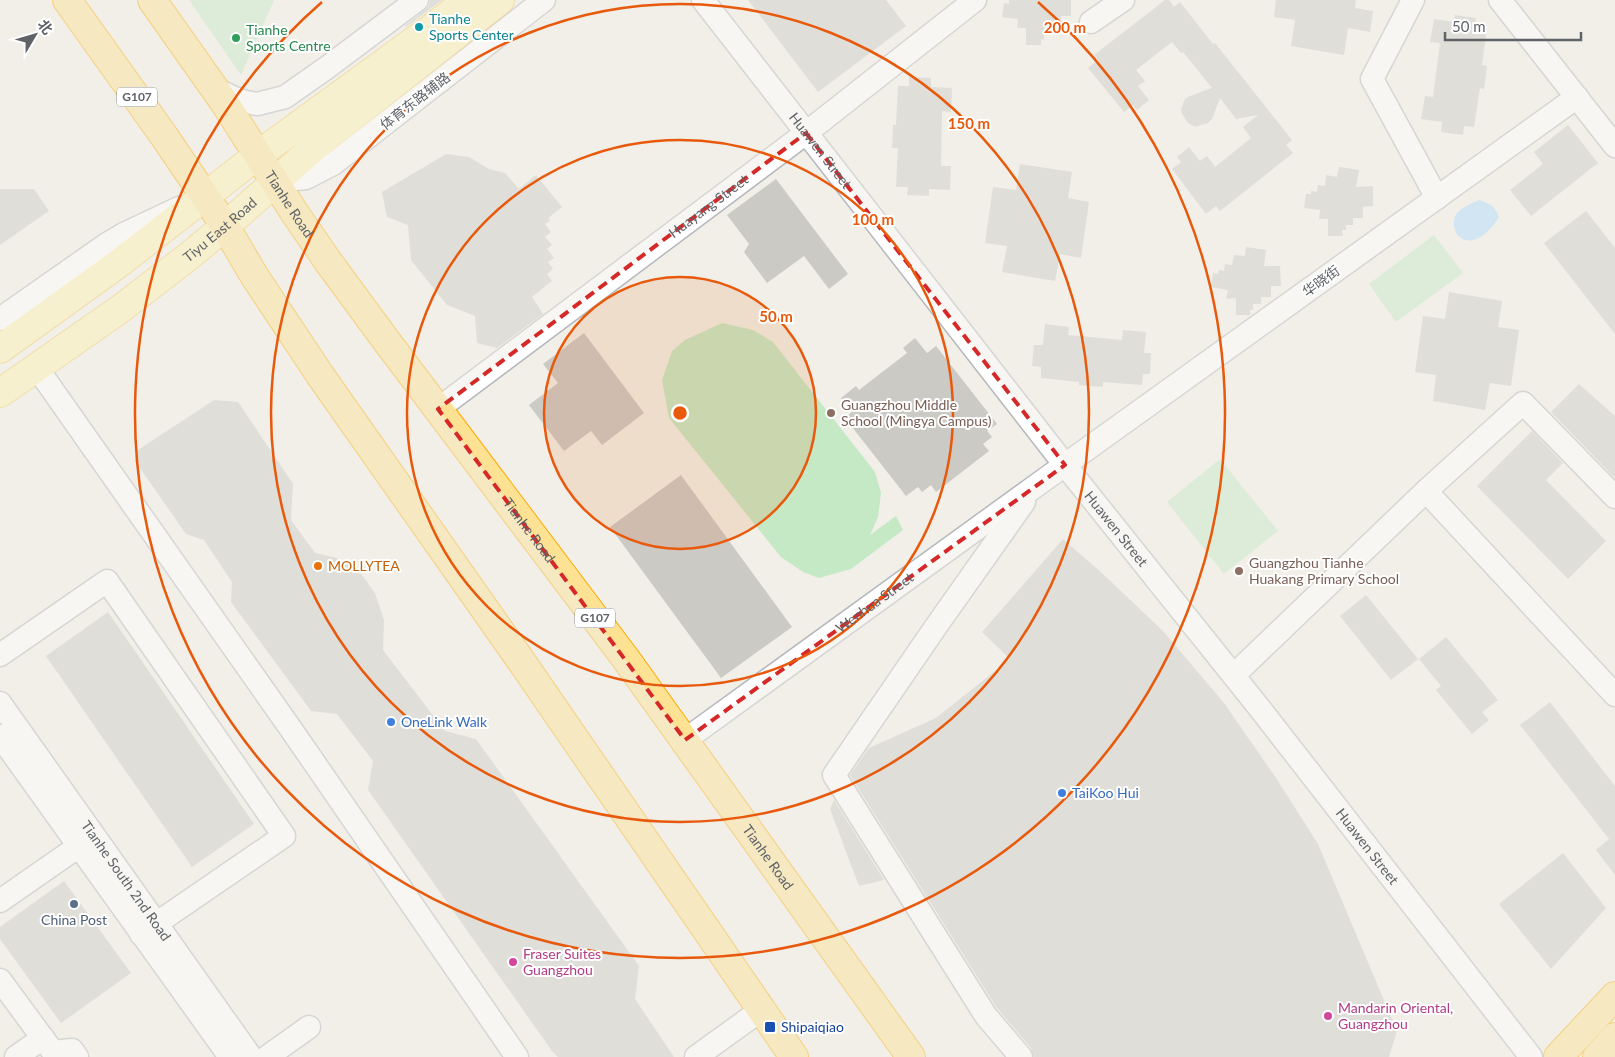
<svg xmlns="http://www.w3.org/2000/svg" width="1615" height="1057" font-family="Lato,'Noto Sans SC',sans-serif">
  <rect width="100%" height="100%" fill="#f1efe8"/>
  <g fill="#c5e8c5">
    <polygon points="189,0 274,0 241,75"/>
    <polygon points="1434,235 1463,273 1396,322 1369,284"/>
    <polygon points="722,323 753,330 773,342 875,472 881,493 878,517 870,535 896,516 903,530 851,569 819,578 803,572 781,557 669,418 662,380 672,351 685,340"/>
    <polygon points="1220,459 1278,531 1224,574 1167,502"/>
  </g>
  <path fill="#aadaff" d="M1479,200C1489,203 1495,206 1499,217C1494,225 1484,238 1473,240C1457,244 1448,223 1458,212C1464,206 1472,203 1479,200Z"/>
  <g fill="#cccac5">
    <polygon points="430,0 442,0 406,27 405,26 425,10 429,6"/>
    <polygon points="748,0 886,0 906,26 818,92"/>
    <polygon points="1009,0 1071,0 1071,16 1061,16 1061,27 1051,27 1051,34 1044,34 1044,40 1041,39 1041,45 1026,45 1026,28 1017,28 1018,19 1002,17 1004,3 1009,4"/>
    <polygon points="1165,0 1169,0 1174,7 1180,2 1213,44 1215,43 1292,140 1286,145 1293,153 1220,211 1216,206 1206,214 1172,169 1181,162 1177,157 1189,147 1200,161 1207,156 1215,167 1251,138 1243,127 1258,115 1236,119 1220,98 1212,119 1208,123 1195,127 1188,123 1182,114 1181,109 1185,99 1190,96 1212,88 1183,52 1181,53 1172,42 1136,70 1145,81 1138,86 1149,100 1137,110 1133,105 1124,112 1088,68 1098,60 1094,55"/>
    <polygon points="1276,0 1356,0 1355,8 1373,11 1370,32 1348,28 1344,55 1291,46 1295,20 1274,17"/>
    <polygon points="1455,15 1476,18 1475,25 1487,27 1482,65 1487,66 1484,89 1480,88 1474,127 1464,126 1463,135 1441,132 1442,122 1421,119 1425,96 1433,97 1440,43 1430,42 1434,19 1454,22"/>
    <polygon points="909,77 931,78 931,87 952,88 951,112 942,111 941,166 951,166 950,190 929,189 929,196 907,195 908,187 896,187 898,148 892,148 893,125 896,125 898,86 909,86"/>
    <polygon points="1568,125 1598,163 1531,216 1510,190 1543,164 1534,152"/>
    <polygon points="446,154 469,157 489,169 505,173 519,189 536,175 562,207 548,218 550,221 545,224 551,232 545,237 552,245 547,249 554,258 548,262 553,269 547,274 552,281 532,297 543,314 497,348 477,343 475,316 447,305 411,260 408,225 387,217 382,192"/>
    <polygon points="1020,164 1072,172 1068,198 1089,202 1081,258 1060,254 1055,281 1002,272 1007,246 985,243 993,187 1016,190"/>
    <polygon points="1339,167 1359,170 1356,187 1373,186 1373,206 1363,207 1363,218 1353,218 1353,225 1346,225 1346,230 1342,230 1343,236 1328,236 1328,219 1319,219 1320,210 1304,208 1306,194 1311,194 1311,191 1317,192 1318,185 1325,186 1326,175 1337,177"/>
    <polygon points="776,179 848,274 829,289 804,256 767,283 744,252 749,244 727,215"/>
    <polygon points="0,189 34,189 49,211 0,245"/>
    <polygon points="1586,211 1615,248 1615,334 1544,243"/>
    <polygon points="1246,247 1266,250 1264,266 1280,266 1281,286 1271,286 1271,297 1261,297 1261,304 1253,304 1253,310 1250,310 1250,315 1236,315 1236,298 1226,299 1228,290 1211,287 1213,273 1218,274 1219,270 1224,271 1225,264 1232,265 1234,255 1245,256"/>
    <polygon points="1449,292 1502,301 1498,327 1519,330 1511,386 1490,383 1485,410 1433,401 1436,375 1415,372 1423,316 1445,319"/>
    <polygon points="1045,324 1069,327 1068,335 1122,340 1123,330 1146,332 1144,353 1151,353 1150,374 1143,374 1142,385 1103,382 1103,387 1079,385 1079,382 1041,378 1041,367 1032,366 1034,345 1043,345"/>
    <polygon points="584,333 644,413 602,445 591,431 564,451 529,405 558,383 543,364"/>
    <polygon points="915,338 927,353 936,346 997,424 987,431 992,437 983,444 989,451 936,492 931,485 922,492 918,487 906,496 845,418 852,412 841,398 856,386 859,390 907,353 903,348"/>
    <polygon points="1579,384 1615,416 1615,478 1551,412"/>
    <polygon points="214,400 238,402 293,484 291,520 315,553 337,558 359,571 375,593 384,620 383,650 445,731 476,739 639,966 635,999 674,1057 558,1057 552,1051 368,790 373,761 337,714 311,711 231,602 232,582 204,540 186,534 135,461 138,450"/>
    <polygon points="1532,431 1563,463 1546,480 1606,541 1568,579 1477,486"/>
    <polygon points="681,475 792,627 721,678 610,527"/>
    <polygon points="1063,539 1104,575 1163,631 1224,703 1276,778 1318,844 1397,1031 1389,1057 1034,1057 1031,1048 997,1008 850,775 869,748 936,718 1010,659 982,632"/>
    <polygon points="1366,595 1418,659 1391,680 1340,616"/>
    <polygon points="108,612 254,824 192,867 46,656"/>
    <polygon points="1446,637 1498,700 1482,712 1489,720 1472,734 1436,690 1441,686 1419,659"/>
    <polygon points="1550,702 1615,786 1615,875 1596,850 1609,839 1520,725"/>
    <polygon points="834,800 884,880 859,886 830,809"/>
    <polygon points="1563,853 1606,908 1551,969 1499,904"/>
    <polygon points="64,881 131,973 61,1023 0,939 0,927"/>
  </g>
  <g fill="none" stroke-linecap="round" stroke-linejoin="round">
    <g stroke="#b5b8bc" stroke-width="25">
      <g id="minor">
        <path id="s1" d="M703,0L1065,465L1261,710L1531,1057"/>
        <polyline points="1413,0 1372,79 1437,198"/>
        <polyline points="1500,0 1615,146"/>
        <polyline points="1091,22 1123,0"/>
        <polyline points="214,88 232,97 246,102 257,104 285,97 329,66 417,0"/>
        <polyline points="275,181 306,178 333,164 544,0"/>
        <polyline points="0,319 107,244 124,234 179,208"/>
        <polyline points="37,368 293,732 517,1057"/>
        <path id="s2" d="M438,409L806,133L975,0"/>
        <polyline points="1426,491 1615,695"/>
        <polyline points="0,655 107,581 284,836 141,934"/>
        <polyline points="1234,675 1426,491 1523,403 1615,497"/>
        <path id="s3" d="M0,703L251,1057"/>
        <polyline points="0,736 230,1057"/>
        <path id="s4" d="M685,740L1037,485L1577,97"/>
        <polyline points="0,901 79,846"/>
        <polyline points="0,980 53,1052 72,1050 77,1057"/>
        <polyline points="16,1057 43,1038"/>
        <polyline points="267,1057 309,1027"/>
        <polyline points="696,1057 761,1010"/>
        <polyline points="1021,1057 986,1016 834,775 937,625 1024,502"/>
      </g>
    </g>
    <g stroke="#f2c960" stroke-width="30">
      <g id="major">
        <polyline points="0,349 118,264 258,155 429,30 468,0"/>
        <path id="s5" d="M0,393L123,307L189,256L230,222L319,143L500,0"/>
      </g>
    </g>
    <g stroke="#f9ab00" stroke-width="30">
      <g id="highway">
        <polyline points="67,0 164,136 225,226 255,277 320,375 517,655 794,1057"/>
        <path id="s6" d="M152,0L224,102L294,212L327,260L385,339L626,659L911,1057"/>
        <polyline points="1558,1057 1615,996"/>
        <polyline points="1597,1057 1615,1037"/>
      </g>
    </g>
    <use href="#minor" stroke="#fff" stroke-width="22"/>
    <use href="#major" stroke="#fff2af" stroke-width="28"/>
    <use href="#highway" stroke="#fde293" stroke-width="28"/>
  </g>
  <path d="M0 0H1615V1057H0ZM806,133L1065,465L685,740L438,409Z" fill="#f1efe8" fill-opacity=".55" fill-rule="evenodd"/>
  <path fill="none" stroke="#d62828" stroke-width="4" stroke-dasharray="10 6" stroke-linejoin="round" d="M806,133L1065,465L685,740L438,409Z"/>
  <circle cx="680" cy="413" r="136" fill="#e8590c" fill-opacity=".12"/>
  <g fill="none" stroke="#e8590c" stroke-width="2.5">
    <circle cx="680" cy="413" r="136"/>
    <circle cx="680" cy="413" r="273"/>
    <circle cx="680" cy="413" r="409"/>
    <path d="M1038 2A545 545 0 1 1 322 2"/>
  </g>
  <circle fill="#0f9aa8" stroke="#fff" stroke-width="2" cx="419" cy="27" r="5"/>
  <circle fill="#2e9e5b" stroke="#fff" stroke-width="2" cx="236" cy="38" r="5"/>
  <g fill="#8d6e63" stroke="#fff" stroke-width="2">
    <circle cx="831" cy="413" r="5"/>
    <circle cx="1239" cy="571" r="5"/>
  </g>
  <circle fill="#e8710a" stroke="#fff" stroke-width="2" cx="318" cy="566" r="5"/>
  <g fill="#3f7fe0" stroke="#fff" stroke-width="2">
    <circle cx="391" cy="722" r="5"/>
    <circle cx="1062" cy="793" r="5"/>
  </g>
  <circle fill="#5c6f8a" stroke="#fff" stroke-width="2" cx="74" cy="904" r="5"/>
  <g fill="#d1479c" stroke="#fff" stroke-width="2">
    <circle cx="513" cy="962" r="5"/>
    <circle cx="1328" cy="1016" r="5"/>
  </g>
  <rect fill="#1a4fb4" stroke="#fff" stroke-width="2" x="764" y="1021" width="12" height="12" rx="2.5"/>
  <g text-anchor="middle" stroke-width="4" stroke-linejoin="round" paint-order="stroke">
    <g fill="#fff" stroke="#8f9295" stroke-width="1">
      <rect x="117" y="87.5" width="40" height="19" rx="4"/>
      <rect x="575" y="608.5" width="40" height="19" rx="4"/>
    </g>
    <g font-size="12" font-weight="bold" fill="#5f6368">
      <text x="137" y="101">G107</text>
      <text x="595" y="622">G107</text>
    </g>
    <g font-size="14" fill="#0d838f" stroke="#fff" text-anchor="start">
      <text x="429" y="24">Tianhe<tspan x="429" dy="16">Sports Center</tspan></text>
    </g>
    <g font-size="14" fill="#27864d" stroke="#fff" text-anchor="start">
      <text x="246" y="35">Tianhe<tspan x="246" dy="16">Sports Centre</tspan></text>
    </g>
    <g font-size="14" fill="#5f6368" stroke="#fff">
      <text transform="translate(415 101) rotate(-38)" y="5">体育东路辅路</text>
      <text dy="5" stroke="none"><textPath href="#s1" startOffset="191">Huawen Street</textPath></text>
      <text dy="5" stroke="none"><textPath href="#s6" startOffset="246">Tianhe Road</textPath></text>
      <text dy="5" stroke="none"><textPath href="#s2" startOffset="338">Huayang Street</textPath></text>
      <text dy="5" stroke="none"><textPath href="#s5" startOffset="274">Tiyu East Road</textPath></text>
      <text transform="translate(1321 281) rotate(-36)" y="5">华晓街</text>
      <text dy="5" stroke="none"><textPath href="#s1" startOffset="671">Huawen Street</textPath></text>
      <text dy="5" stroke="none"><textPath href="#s6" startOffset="651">Tianhe Road</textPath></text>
      <text dy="5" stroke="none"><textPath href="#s4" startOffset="234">Wenhua Street</textPath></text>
      <text dy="5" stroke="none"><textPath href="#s1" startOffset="1076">Huawen Street</textPath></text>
      <text dy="5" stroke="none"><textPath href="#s6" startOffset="1056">Tianhe Road</textPath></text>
      <text dy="5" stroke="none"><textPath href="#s3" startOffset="218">Tianhe South 2nd Road</textPath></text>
    </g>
    <g font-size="14" fill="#785e54" stroke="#fff" text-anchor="start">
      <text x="841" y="410">Guangzhou Middle<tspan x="841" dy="16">School (Mingya Campus)</tspan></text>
      <text x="1249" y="568">Guangzhou Tianhe<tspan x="1249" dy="16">Huakang Primary School</tspan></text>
    </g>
    <g font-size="14" fill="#c56008" stroke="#fff" text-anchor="start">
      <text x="328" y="571">MOLLYTEA</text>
    </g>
    <g font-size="14" fill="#366cbe" stroke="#fff" text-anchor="start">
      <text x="401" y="727">OneLink Walk</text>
      <text x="1072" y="798">TaiKoo Hui</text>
    </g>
    <g font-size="14" fill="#4e5e75" stroke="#fff">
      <text x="74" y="925">China Post</text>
    </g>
    <g font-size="14" fill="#b23c85" stroke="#fff" text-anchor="start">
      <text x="523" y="959">Fraser Suites<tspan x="523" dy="16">Guangzhou</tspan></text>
      <text x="1338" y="1013">Mandarin Oriental,<tspan x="1338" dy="16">Guangzhou</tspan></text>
    </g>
    <g font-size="14" fill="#164399" stroke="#fff" text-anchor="start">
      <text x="781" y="1032">Shipaiqiao</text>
    </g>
  </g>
  <circle cx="680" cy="413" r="8" fill="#e8590c" stroke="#fff" stroke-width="2.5"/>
  <g font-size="15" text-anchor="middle" font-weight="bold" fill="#e8590c" stroke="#fff" stroke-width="4" stroke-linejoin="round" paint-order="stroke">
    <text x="1065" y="33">200 m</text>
    <text x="969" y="129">150 m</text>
    <text x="873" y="225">100 m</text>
    <text x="776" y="322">50 m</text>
  </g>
  <g transform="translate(35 35) rotate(52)" stroke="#ffffff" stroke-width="4" paint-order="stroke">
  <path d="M0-4L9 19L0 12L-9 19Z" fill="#5f6368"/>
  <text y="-8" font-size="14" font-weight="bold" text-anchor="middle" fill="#5f6368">北</text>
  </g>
  <path d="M1445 32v8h136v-8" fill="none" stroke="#5f6368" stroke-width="2.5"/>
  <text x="1452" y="32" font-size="15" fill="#5f6368" stroke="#ffffff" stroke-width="4" paint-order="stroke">50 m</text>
</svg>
